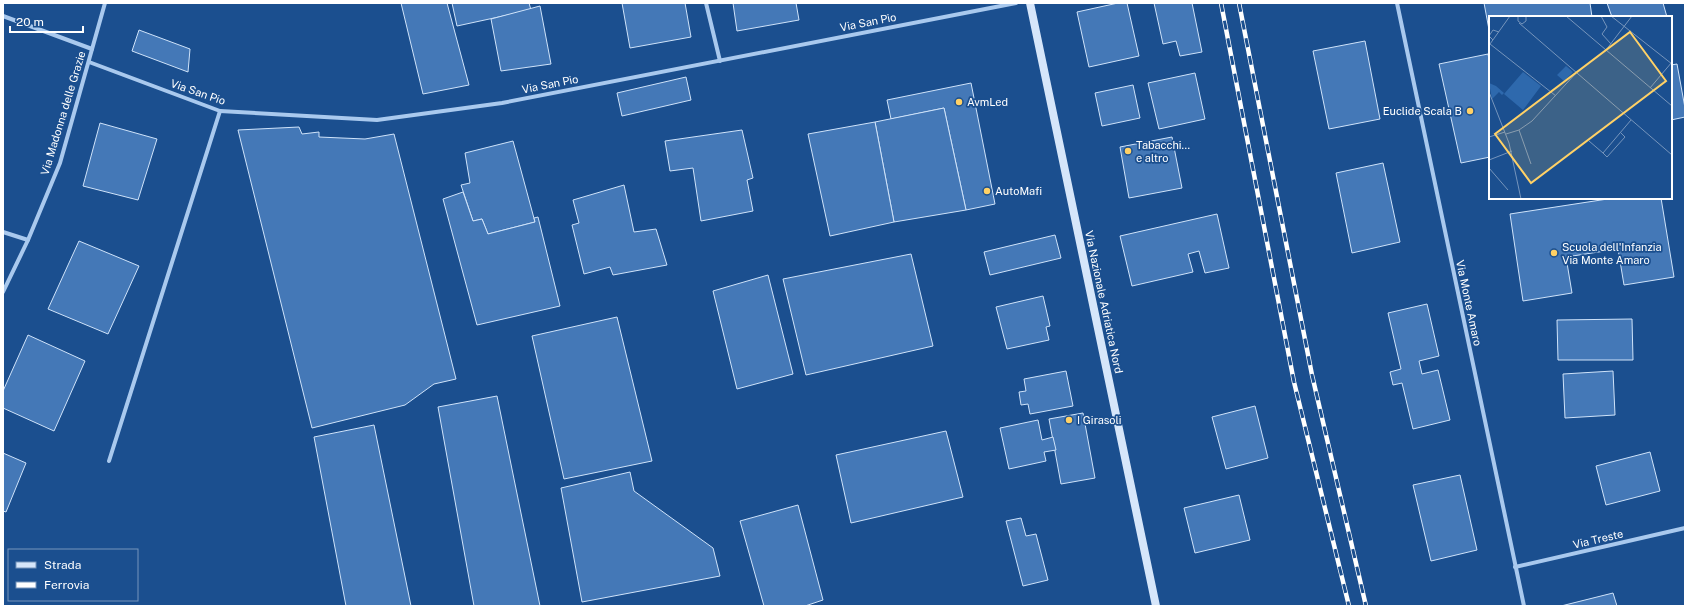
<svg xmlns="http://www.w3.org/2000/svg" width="1688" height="609" font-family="'Public Sans',sans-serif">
  <rect width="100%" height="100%" fill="#1b4f8f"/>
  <g fill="#4478b7" stroke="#cfe3fa">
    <polygon points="401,3 447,3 469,85 423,94"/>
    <polygon points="452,3 529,3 531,10 457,26"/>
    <polygon points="622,3 685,3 691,37 630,48"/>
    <polygon points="733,3 796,3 799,20 737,31"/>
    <polygon points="1118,3 1127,3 1139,56 1089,67 1077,12"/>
    <polygon points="1154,3 1192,3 1202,52 1180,56 1176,41 1163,44"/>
    <polygon points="1484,3 1590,3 1592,17 1490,17 1490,35"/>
    <polygon points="1607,3 1663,3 1667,17 1612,17"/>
    <polygon points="540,6 551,64 501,71 491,19"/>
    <polygon points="139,30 190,49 188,72 132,51"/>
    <polygon points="1365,41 1380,119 1329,129 1313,51"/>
    <polygon points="1488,54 1490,65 1490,157 1461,163 1439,64"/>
    <polygon points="1677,64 1685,108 1685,117 1671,120 1671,65"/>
    <polygon points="1195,73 1205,119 1159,129 1148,83"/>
    <polygon points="686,77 691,100 622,116 617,93"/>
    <polygon points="971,83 995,204 966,210 944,108 891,119 887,100"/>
    <polygon points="1133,85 1140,118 1102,126 1095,93"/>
    <polygon points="944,108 966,210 894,222 875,122"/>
    <polygon points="875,122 894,222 830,236 808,134"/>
    <polygon points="100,123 157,139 138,200 83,186"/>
    <polygon points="299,127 302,134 319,132 319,137 365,139 394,134 456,379 434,384 405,405 312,428 238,130"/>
    <polygon points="742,130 753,178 747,180 753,211 701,221 693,168 670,171 665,141"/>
    <polygon points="1172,137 1182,188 1129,198 1120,147"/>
    <polygon points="513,141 535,222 488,234 482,219 473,221 461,185 470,183 465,153"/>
    <polygon points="1383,163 1400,242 1352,253 1336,173"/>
    <polygon points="624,185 634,232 656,229 667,265 613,275 610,267 584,274 572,225 579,223 573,200"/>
    <polygon points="463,192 473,221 482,219 488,234 535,222 534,218 538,217 560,306 477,325 443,199"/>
    <polygon points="1614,198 1661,198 1674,277 1624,285 1618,249 1566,257 1572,293 1523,301 1510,214"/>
    <polygon points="1217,214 1229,268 1205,273 1199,251 1188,254 1193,272 1132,286 1120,236"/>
    <polygon points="1055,235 1061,258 990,275 984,252"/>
    <polygon points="79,241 139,266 108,334 48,309"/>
    <polygon points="911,254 933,346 806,375 783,279"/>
    <polygon points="768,275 793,374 737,389 713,291"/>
    <polygon points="1043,296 1050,326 1046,327 1049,340 1007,349 996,307"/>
    <polygon points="1427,304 1439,356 1419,361 1422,374 1438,370 1450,420 1413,429 1402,383 1393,385 1390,372 1401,369 1388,313"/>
    <polygon points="617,317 652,461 564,479 532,336"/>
    <polygon points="1632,319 1633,360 1558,360 1557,320"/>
    <polygon points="28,335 85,361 54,431 3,408 3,391"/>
    <polygon points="1066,371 1073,406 1030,414 1028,404 1021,405 1019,392 1026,391 1024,379"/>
    <polygon points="1613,371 1615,415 1565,418 1563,374"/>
    <polygon points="497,396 540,606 474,606 438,407"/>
    <polygon points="1255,406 1268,458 1226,469 1212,417"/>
    <polygon points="1083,413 1095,478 1061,484 1049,419"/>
    <polygon points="1038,420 1042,440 1053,437 1056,450 1044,452 1046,461 1009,469 1000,428"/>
    <polygon points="374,425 411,606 346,606 314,437"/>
    <polygon points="946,431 963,497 851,523 836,455"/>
    <polygon points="1650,452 1660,491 1606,505 1596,466"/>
    <polygon points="3,453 26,463 6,512 3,511"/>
    <polygon points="630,472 634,491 713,548 720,576 582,602 561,488"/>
    <polygon points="1460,475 1477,550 1431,561 1413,485"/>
    <polygon points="1239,495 1250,540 1195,553 1184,508"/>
    <polygon points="798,505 823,600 805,606 764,606 740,521"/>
    <polygon points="1021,518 1026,536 1036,534 1048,580 1023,586 1006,521"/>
    <polygon points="1613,593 1617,606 1561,606"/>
  </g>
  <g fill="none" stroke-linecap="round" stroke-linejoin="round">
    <g stroke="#a9c9ee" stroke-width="4">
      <polyline points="706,3 720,61"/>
      <polyline points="1397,3 1524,606"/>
      <polyline points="3,16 92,49"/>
      <polyline points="89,62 220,111 377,120 502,103 1016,3"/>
      <polyline points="3,232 28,240"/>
      <polyline points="3,292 28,240 60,163 105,3"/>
      <polyline points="109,461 220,111"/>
      <polyline points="1515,567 1685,528"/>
    </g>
    <polyline stroke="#d6e6fa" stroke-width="8" points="1030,3 1156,606"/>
    <g stroke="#fff" stroke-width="4.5">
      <g id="rail">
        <polyline points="1221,3 1294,382 1349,606"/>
        <polyline points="1239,3 1312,375 1366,606"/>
      </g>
    </g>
    <use href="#rail" stroke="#1b4f8f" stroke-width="3" stroke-dasharray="9" stroke-linecap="butt"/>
  </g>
  <g fill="#ffd166" stroke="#1b4f8f" stroke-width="1.5">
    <circle cx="959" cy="102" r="4"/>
    <circle cx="1470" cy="111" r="4"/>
    <circle cx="1128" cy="151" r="4"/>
    <circle cx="987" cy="191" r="4"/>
    <circle cx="1554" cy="253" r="4"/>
    <circle cx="1069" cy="420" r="4"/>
  </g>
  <g text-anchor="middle" stroke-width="3.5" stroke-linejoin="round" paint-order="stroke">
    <g font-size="11" fill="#fff" stroke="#1b4f8f">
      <text transform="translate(868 22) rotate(-11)" y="4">Via San Pio</text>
      <text transform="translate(550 84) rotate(-11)" y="4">Via San Pio</text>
      <text transform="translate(198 92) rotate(19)" y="4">Via San Pio</text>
      <text transform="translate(63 113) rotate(-73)" y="4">Via Madonna delle Grazie</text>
      <text transform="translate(1104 302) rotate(78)" y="4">Via Nazionale Adriatica Nord</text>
      <text transform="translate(1469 303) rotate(78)" y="4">Via Monte Amaro</text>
      <text transform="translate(1598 539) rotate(-13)" y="4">Via Treste</text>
    </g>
    <g font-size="11" fill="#fff" stroke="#1b4f8f" text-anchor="start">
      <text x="967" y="106">AvmLed</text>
      <text x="1462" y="115" text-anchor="end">Euclide Scala B</text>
      <text x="1136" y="149">Tabacchi...<tspan x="1136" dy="13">e altro</tspan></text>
      <text x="995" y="195">AutoMafi</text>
      <text x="1562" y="251">Scuola dell'Infanzia<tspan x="1562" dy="13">Via Monte Amaro</tspan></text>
      <text x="1077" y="424">I Girasoli</text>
    </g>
  </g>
  <g transform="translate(1489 16)">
    <rect width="183" height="183" fill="#1b4f8f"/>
    <path d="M77,50L84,56L75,65L68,59ZM34,56L52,70L34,94L15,78ZM0,67L7,70L15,77L13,79L10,76L3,83Z" fill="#2e69ad"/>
    <path fill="none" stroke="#7695bc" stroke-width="1" d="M29,0V5L33,8L37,5V0M77,0L183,90M112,0L118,11L113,18L122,28M122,0L183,48M30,7L183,139M4,24L0,20L4,14L10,16M1,28L67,80M1,28L21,0M117,34L143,0M161,72L183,46M0,76L20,127L32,183M30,114L42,148M132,117L136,121L118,141L114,137L142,104M17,118L30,114L43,105L88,56M0,121L16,116M100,125L114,137M0,144L23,135M0,152L19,174"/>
    <path fill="#ffd166" fill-opacity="0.15" stroke="#ffd166" stroke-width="2" d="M141,16L177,65L42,167L6,118Z"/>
    <rect width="183" height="183" fill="none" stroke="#fff" stroke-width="2"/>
  </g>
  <rect width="1688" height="609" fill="none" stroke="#ffffff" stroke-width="8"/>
  <rect x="8" y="549" width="130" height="52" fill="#1b4f8f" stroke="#7695bc"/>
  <rect x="16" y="562" width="20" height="6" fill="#d6e6fa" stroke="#7695bc"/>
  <text x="44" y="569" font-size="12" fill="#ffffff">Strada</text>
  <rect x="16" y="582" width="20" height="6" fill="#ffffff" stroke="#7695bc"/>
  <text x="44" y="589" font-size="12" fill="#ffffff">Ferrovia</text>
  <path d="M10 26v6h73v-6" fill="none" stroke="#ffffff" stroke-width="2"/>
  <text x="16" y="26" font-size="12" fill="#ffffff" stroke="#1b4f8f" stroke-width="3" paint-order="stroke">20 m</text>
</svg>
